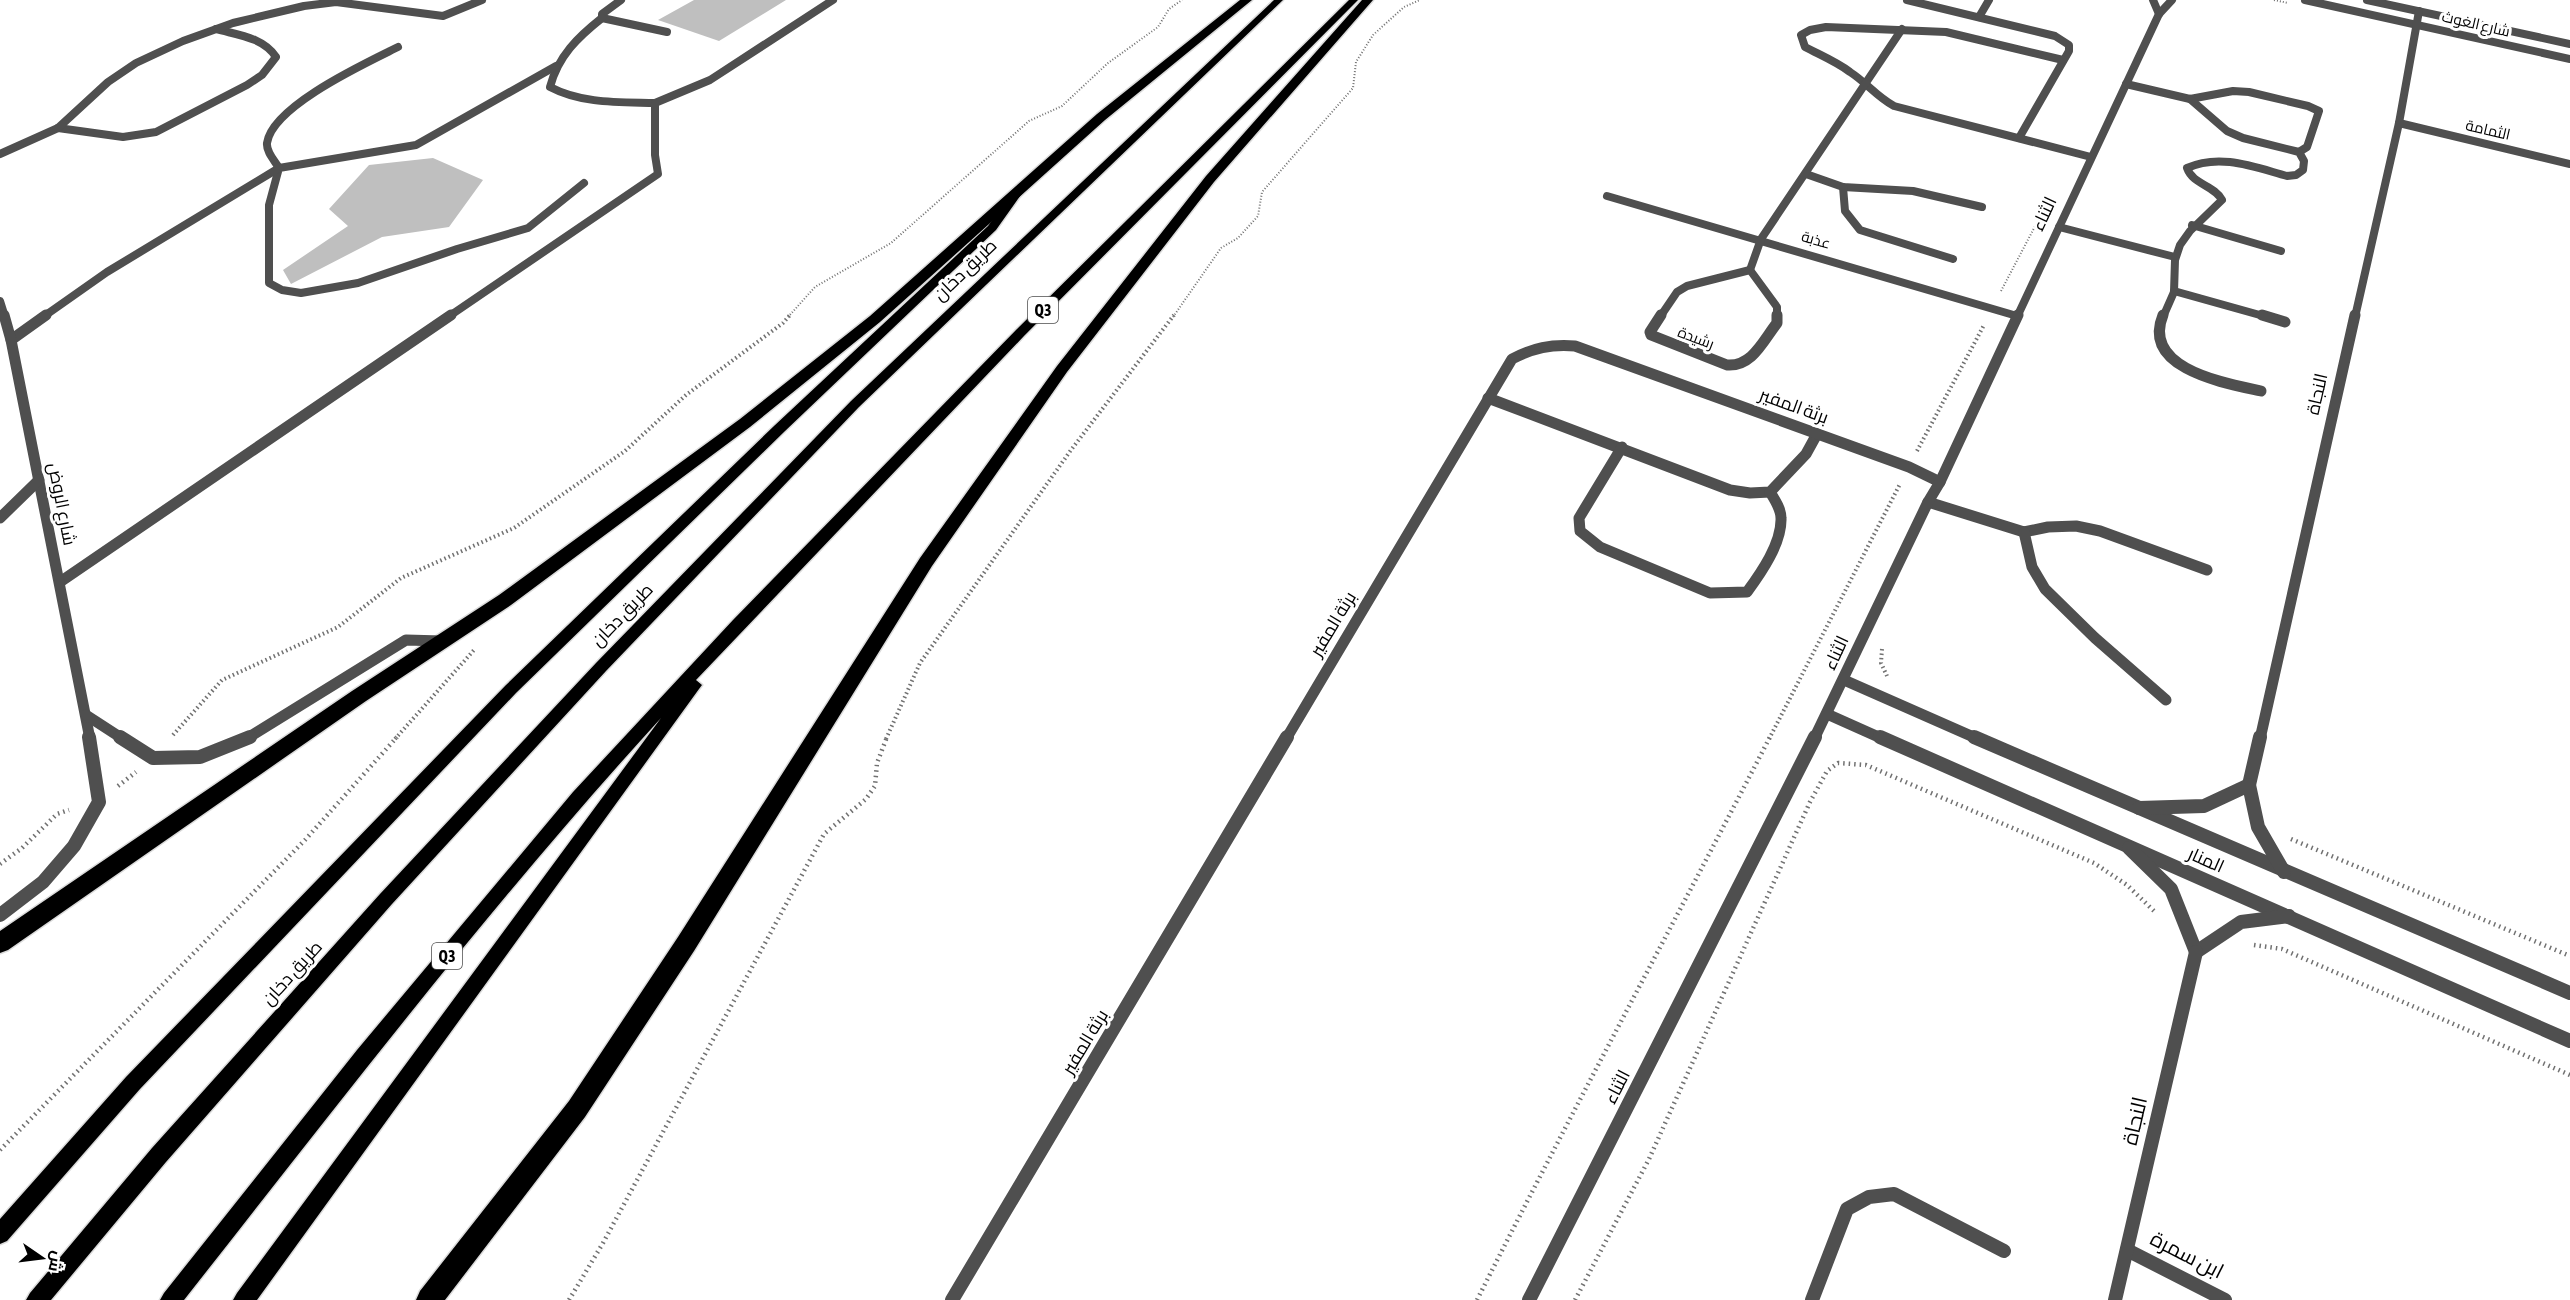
<svg xmlns="http://www.w3.org/2000/svg" width="2570" height="1300" font-family="'Asap Condensed',Cairo,sans-serif">
  <rect width="100%" height="100%" fill="#fff"/>
  <g fill="#bfbfbf">
    <polygon points="694,0 786,0 719,41 658,20"/>
    <polygon points="433,158 483,180 449,227 382,237 291,284 283,270 348,226 329,209 369,165"/>
  </g>
  <g fill="none" stroke-linecap="round" stroke-linejoin="round">
    <g stroke="#dbdbdb" stroke-width="3">
      <g id="primary">
        <polygon points="1274,0 1283,0 859,407 606,671 392,904 166,1162 51,1300 26,1300 30,1293 152,1148 380,894 596,663 851,401"/>
        <path d="M1349,0H1358L1024,336L696,680L702,685L699,689L257,1300H233L237,1293L661,718C492,903 339,1103 184,1300H160L164,1293L357,1050L573,792L733,620L1016,330Z"/>
        <polygon points="1018,189 1023,192 996,230 784,432 516,693 140,1089 7,1241 0,1244 0,1219 126,1077 506,685 774,426 988,226 1014,190"/>
      </g>
    </g>
    <g stroke="#dbdbdb" stroke-width="3">
      <g id="motorway">
        <polygon points="1240,0 1252,0 1105,120 880,322 750,427 511,605 366,701 8,950 0,953 0,931 352,691 499,595 740,419 870,316 1097,114"/>
        <polygon points="1362,0 1373,0 1214,182 1067,372 932,566 694,951 585,1117 445,1300 416,1300 420,1291 569,1101 678,937 920,558 1057,366 1206,176"/>
      </g>
    </g>
    <g stroke="#717171" stroke-width="2" stroke-dasharray="1 2" stroke-linecap="butt">
      <polyline points="2274,0 2288,3"/>
      <polyline points="2001,291 2042,213"/>
      <polyline points="788,317 815,287 891,243 1029,121 1062,106 1108,63 1158,27 1169,9 1182,0"/>
      <polyline points="1173,317 1221,248 1238,238 1258,216 1262,192 1353,88 1356,62 1373,35 1404,7 1420,0"/>
    </g>
    <g stroke="#717171" stroke-width="4" stroke-dasharray="1.5 3" stroke-linecap="butt">
      <polyline points="1917,451 1984,325"/>
      <polyline points="1882,649 1881,663 1887,676"/>
      <polyline points="173,735 222,680 338,627 401,578 514,528 625,451 686,395 783,323 790,315"/>
      <polyline points="395,739 474,650"/>
      <polyline points="886,739 920,663 1071,450 1174,315"/>
      <polyline points="1769,739 1900,484"/>
    </g>
    <g stroke="#717171" stroke-width="4.5" stroke-dasharray="1.5 4" stroke-linecap="butt">
      <polyline points="118,786 136,772"/>
      <polyline points="2291,839 2570,956"/>
      <polyline points="0,864 22,848 57,814 69,810"/>
      <polyline points="2254,945 2282,949 2570,1075"/>
      <polyline points="0,1150 305,840 397,737"/>
      <polyline points="569,1300 603,1243 824,834 866,799 875,786 877,763 887,737"/>
      <path d="M1477,1300C1572,1111 1673,925 1770,737"/>
      <polyline points="1575,1300 1649,1159 1810,802 1827,771 1838,763 1866,765 2094,863 2127,885 2154,911"/>
    </g>
    <g stroke="#4f4f4f" stroke-width="8">
      <polyline points="621,0 602,14 602,18 667,32"/>
      <path d="M602,18C578,37 558,56 550,87C582,104 620,102 655,103"/>
      <polyline points="556,66 416,145 279,168 269,205 269,283 282,290 301,293 358,283 457,249 528,228 584,183"/>
      <path d="M58,128L123,137L156,132L247,85L262,75L276,57C263,37 237,35 216,29"/>
      <polyline points="0,154 58,128 108,82 136,63 183,41 233,23 304,6 336,2 443,16 482,0"/>
      <path d="M43,317L107,272L279,168C275,161 266,152 267,143C272,106 366,63 398,47"/>
      <polyline points="448,317 658,174 655,155 655,103 710,80 833,0"/>
    </g>
    <g stroke="#4f4f4f" stroke-width="11">
      <polyline points="11,340 46,315"/>
      <polyline points="1488,398 1730,490 1750,493 1770,492 1806,454 1817,434"/>
      <path d="M1622,447L1579,518L1580,531L1600,547L1710,593L1747,592C1761,573 1782,543 1781,518C1781,509 1775,500 1770,492"/>
      <polyline points="60,582 451,315"/>
    </g>
    <polyline stroke="#4f4f4f" stroke-width="14" points="1812,1300 1847,1209 1869,1197 1894,1194 2004,1251"/>
    <g stroke="#4f4f4f" stroke-width="8">
      <polyline points="1907,0 2055,36 2069,45 2069,51 2019,138"/>
      <polyline points="2153,0 2159,14"/>
      <polyline points="2305,0 2570,59"/>
      <polyline points="2367,0 2570,44"/>
      <polyline points="1979,17 1989,0"/>
      <path d="M2063,60L1946,32L1826,27L1810,30L1801,35L1805,47C1820,55 1837,62 1850,72C1867,83 1876,96 1894,106L2091,157"/>
      <polyline points="2126,84 2190,99 2233,91 2249,92 2308,106 2319,111 2307,147 2299,152"/>
      <polyline points="2399,123 2570,164"/>
      <polyline points="1806,174 1843,187 1913,191 1982,207"/>
      <polyline points="1843,187 1845,211 1860,230 1953,259"/>
      <polyline points="1607,196 2017,316"/>
      <polyline points="2192,225 2281,251"/>
      <polyline points="2059,227 2175,257"/>
      <polyline points="1750,270 1761,239 1902,29"/>
      <polyline points="2174,291 2267,317"/>
      <polyline points="0,301 5,317"/>
      <polyline points="1660,317 1677,292 1687,286 1750,270 1777,307 1777,317"/>
      <polyline points="2017,317 2159,14 2172,0"/>
      <path d="M2163,317L2174,292L2175,260L2180,245L2190,231L2222,200C2214,185 2193,185 2187,168C2220,153 2254,167 2287,176L2296,175L2303,170L2304,161L2299,152L2243,138L2227,131L2190,99"/>
      <polyline points="2355,317 2399,123 2419,11"/>
    </g>
    <g stroke="#4f4f4f" stroke-width="11">
      <polyline points="4,315 11,340 90,739"/>
      <path d="M1661,315L1650,332L1651,335L1727,365C1752,367 1763,341 1777,323V315"/>
      <path d="M2163,315C2141,369 2225,383 2261,391"/>
      <polyline points="2262,315 2285,322"/>
      <polyline points="1928,502 2024,532 2048,527 2076,526 2100,531 2207,570"/>
      <polyline points="0,518 39,480"/>
      <polyline points="2024,532 2032,567 2045,589 2095,638 2166,700"/>
      <polyline points="1844,680 1978,739"/>
      <polyline points="1827,714 1883,739"/>
      <polyline points="86,715 123,739"/>
      <polyline points="246,739 406,640 442,641"/>
      <path d="M1286,739L1512,359C1533,348 1551,344 1575,346L1909,467L1940,482"/>
      <polyline points="1814,739 1928,502 1940,482 2018,315"/>
      <polyline points="2260,739 2355,315"/>
    </g>
    <g stroke="#4f4f4f" stroke-width="14">
      <polyline points="120,737 153,758 200,757 250,737"/>
      <polyline points="1880,737 2570,1041"/>
      <polyline points="1974,737 2570,993"/>
      <polyline points="2249,785 2260,737"/>
      <polyline points="2139,808 2204,806 2249,785 2258,827 2284,872"/>
      <polyline points="2129,848 2171,889 2196,952 2241,922 2289,916"/>
      <polyline points="0,915 43,882 74,846 99,802 89,737"/>
      <polyline points="2127,1250 2225,1300"/>
      <polyline points="952,1300 1287,737"/>
      <polyline points="1529,1300 1815,737"/>
      <polyline points="2115,1300 2196,952"/>
    </g>
    <use href="#primary" fill="#000" fill-rule="evenodd"/>
    <use href="#motorway" fill="#000" fill-rule="evenodd"/>
  </g>
  <g text-anchor="middle" stroke-width="6" stroke-linejoin="round" paint-order="stroke">
    <g font-size="15" fill="#000" stroke="#fff">
      <text transform="translate(2476 24) rotate(13)" y="5">شارع الغوث</text>
      <text transform="translate(2488 130) rotate(13)" y="5">الثمامة</text>
      <text transform="translate(1816 240) rotate(16)" y="5">عذبة</text>
      <text transform="translate(1696 338) rotate(21)" y="5">رشيدة</text>
    </g>
    <g fill="#fff" stroke="#4c4c4c" stroke-width="1.5">
      <rect x="1028" y="297" width="30" height="26" rx="4.5"/>
      <rect x="432" y="943" width="30" height="26" rx="4.5"/>
    </g>
    <g font-size="16" font-weight="bold" fill="#000">
      <text x="1043" y="316">Q3</text>
      <text x="447" y="962">Q3</text>
    </g>
    <g font-size="18" fill="#000" stroke="#fff">
      <text transform="translate(2044 214) rotate(-65)" y="6">الثناء</text>
      <text transform="translate(965 270) rotate(-44)" y="6">طريق دخان</text>
      <text transform="translate(2317 394) rotate(-77)" y="6">النجاة</text>
      <text transform="translate(1794 406) rotate(20)" y="6">برثة المفير</text>
      <text transform="translate(62 504) rotate(79)" y="6">شارع الروض</text>
      <text transform="translate(622 615) rotate(-46)" y="6">طريق دخان</text>
      <text transform="translate(1333 624) rotate(-59)" y="6">برثة المفير</text>
      <text transform="translate(1836 653) rotate(-65)" y="6">الثناء</text>
      <text transform="translate(2206 860) rotate(24)" y="6">المنار</text>
      <text transform="translate(292 973) rotate(-48)" y="6">طريق دخان</text>
      <text transform="translate(1085 1042) rotate(-59)" y="6">برثة المفير</text>
      <text transform="translate(1617 1087) rotate(-63)" y="6">الثناء</text>
    </g>
    <g font-size="21" fill="#000" stroke="#fff">
      <text transform="translate(2135 1121) rotate(-77)" y="7">النجاة</text>
      <text transform="translate(2187 1255) rotate(27)" y="7">ابن سمرة</text>
    </g>
  </g>
  <g transform="translate(42 1258) rotate(104)" stroke="#ffffff" stroke-width="4.5" paint-order="stroke">
  <path d="M0-4.5L10 22L0 15L-10 22Z" fill="#000000"/>
  <text y="-9" font-size="16" font-weight="bold" text-anchor="middle" fill="#000000">ش</text>
  </g>
</svg>
